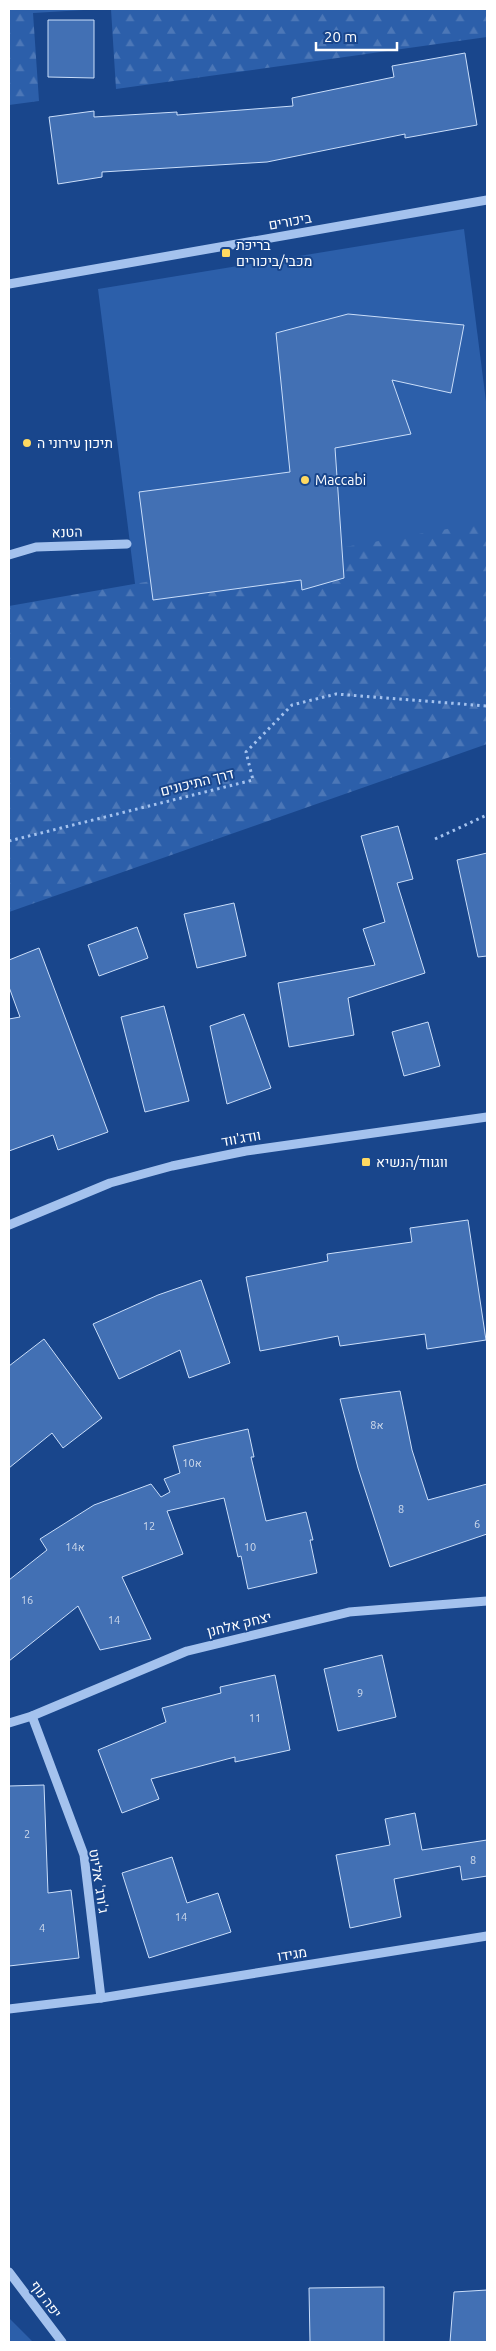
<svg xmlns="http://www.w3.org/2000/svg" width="496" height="2351" font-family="Ubuntu,Heebo,sans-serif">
  <defs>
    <pattern id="forest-firs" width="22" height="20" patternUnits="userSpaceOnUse" patternTransform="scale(1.25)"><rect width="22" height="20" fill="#2c5faa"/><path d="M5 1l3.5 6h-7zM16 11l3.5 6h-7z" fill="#4c77b7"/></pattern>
  </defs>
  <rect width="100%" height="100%" fill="#19468c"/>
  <g fill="#2c5faa">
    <polygon points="464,229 487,409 487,550 140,623 98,289"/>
    <polygon points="9,2318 33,2342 9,2342"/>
  </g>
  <g fill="url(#forest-firs)">
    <polygon points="9,9 100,9 33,13 39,101 9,105"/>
    <polygon points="111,9 487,9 487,37 116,89"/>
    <polygon points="487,522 487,744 9,912 9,606"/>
  </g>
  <g fill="#4270b4" stroke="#cadefa">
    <polygon points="48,20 94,20 94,78 48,77"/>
    <polygon points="465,53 477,125 405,138 405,134 267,162 102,172 102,177 58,184 49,117 94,111 94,117 177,112 177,115 293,106 292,98 394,77 392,66"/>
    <polygon points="348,314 464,325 451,393 392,380 411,434 335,448 344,578 302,590 301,580 153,600 139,492 290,472 276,333"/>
    <polygon points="398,826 413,879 397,883 425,973 348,998 354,1035 289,1047 278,983 375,965 363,929 385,922 361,836"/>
    <polygon points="487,853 487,956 478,957 457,860"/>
    <polygon points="234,903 246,956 197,968 184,914"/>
    <polygon points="137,927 148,958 99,976 88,945"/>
    <polygon points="39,948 108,1132 58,1150 53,1135 9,1151 9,1019 20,1017 9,987 9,960"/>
    <polygon points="164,1006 189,1101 145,1112 121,1017"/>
    <polygon points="244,1014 271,1088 227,1104 210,1026"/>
    <polygon points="428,1022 440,1066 404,1076 392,1032"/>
    <polygon points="468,1220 486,1340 427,1349 425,1334 340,1346 338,1336 260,1351 246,1277 328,1261 327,1254 412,1242 410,1228"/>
    <polygon points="201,1280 230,1363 189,1378 180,1350 119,1379 93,1324 158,1295"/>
    <polygon points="44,1339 102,1418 63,1448 52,1433 9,1468 9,1366"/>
    <polygon points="400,1391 412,1450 428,1500 487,1484 487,1534 390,1567 358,1468 340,1399"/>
    <polygon points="248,1429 254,1457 251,1457 266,1521 306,1512 313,1540 310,1540 317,1573 248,1589 241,1556 238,1557 224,1498 167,1511 183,1554 122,1577 151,1639 100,1650 78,1606 9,1661 9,1580 47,1550 40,1539 94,1505 151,1484 161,1497 170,1492 164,1479 180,1473 173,1446"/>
    <polygon points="382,1655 396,1717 338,1731 324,1669"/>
    <polygon points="275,1675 290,1750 235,1762 235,1757 151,1779 159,1799 122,1813 98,1750 166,1722 162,1708 221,1693 220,1687"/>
    <polygon points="44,1785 48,1893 71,1890 79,1958 9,1966 9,1786"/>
    <polygon points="415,1813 422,1850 487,1840 487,1876 462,1880 460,1866 394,1879 401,1917 350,1928 336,1855 390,1845 385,1819"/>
    <polygon points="172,1857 187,1903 218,1893 231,1932 149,1958 122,1873"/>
    <polygon points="384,2287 384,2342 310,2342 309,2288"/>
    <polygon points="487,2290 487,2342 450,2342 454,2292"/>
  </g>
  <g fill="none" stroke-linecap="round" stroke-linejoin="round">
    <g stroke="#a4c2ee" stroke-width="3" stroke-dasharray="2.5 4" stroke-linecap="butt">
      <polyline points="435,839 487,815"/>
      <polyline points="9,841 253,780 246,752 292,705 336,694 487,706"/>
    </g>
    <g stroke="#a4c2ee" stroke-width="9">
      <polyline points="9,284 487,200"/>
      <polyline points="9,555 36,547 127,544"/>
      <polyline points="9,1225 110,1183 172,1166 246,1151 487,1117"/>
      <polyline points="32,1716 84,1855 101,1998"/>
      <polyline points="9,1723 32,1716 187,1651 349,1612 487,1601"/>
      <polyline points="9,2009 101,1998 487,1936"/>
      <polyline points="9,2272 62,2342"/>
    </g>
  </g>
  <g fill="#ffd961" stroke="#19468c" stroke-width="2">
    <rect x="221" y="248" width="10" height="10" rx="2.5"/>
    <circle cx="27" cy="443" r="5"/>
    <circle cx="305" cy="480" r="5"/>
    <rect x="361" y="1157" width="10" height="10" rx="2.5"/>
  </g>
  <g text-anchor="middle" stroke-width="4" stroke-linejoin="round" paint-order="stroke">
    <g font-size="11" fill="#d0dbec">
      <text x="377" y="1429">8א</text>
      <text x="192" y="1467">10א</text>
      <text x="401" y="1513">8</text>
      <text x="477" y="1528">6</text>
      <text x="149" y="1530">12</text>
      <text x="75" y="1551">14א</text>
      <text x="250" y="1551">10</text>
      <text x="27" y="1604">16</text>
      <text x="114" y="1624">14</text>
      <text x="360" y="1697">9</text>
      <text x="255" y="1722">11</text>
      <text x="27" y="1838">2</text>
      <text x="473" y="1864">8</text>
      <text x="181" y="1921">14</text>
      <text x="42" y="1932">4</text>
    </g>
    <g font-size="14" fill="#fff" stroke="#19468c">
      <text transform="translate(290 221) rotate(-10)" y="5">ביכורים</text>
      <text transform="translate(67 532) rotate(-2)" y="5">הטנא</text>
      <text transform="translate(197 782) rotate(-14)" y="5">דרך התיכונים</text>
      <text transform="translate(241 1138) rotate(-10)" y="5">וודג'ווד</text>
      <text transform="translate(239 1624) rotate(-14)" y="5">יצחק אלחנן</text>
      <text transform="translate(99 1881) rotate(81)" y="5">ג'ורג' אליוט</text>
      <text transform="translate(292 1954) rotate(-9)" y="5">מגידו</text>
      <text transform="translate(46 2299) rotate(53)" y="5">יפה נוף</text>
    </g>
    <g font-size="14" fill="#fff" stroke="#19468c" text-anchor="start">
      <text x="236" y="250">בריכת<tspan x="236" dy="16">מכבי/ביכורים</tspan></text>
      <text x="37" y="448">תיכון עירוני ה</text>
      <text x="315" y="485">Maccabi</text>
      <text x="376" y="1167">ווגווד/הנשיא</text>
    </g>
  </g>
  <rect width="496" height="2351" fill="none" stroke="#ffffff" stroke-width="20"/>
  <path d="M316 42v8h81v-8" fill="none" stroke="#ffffff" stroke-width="2.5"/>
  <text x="324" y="42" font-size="15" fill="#ffffff" stroke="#19468c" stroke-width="4" paint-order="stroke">20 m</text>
</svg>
